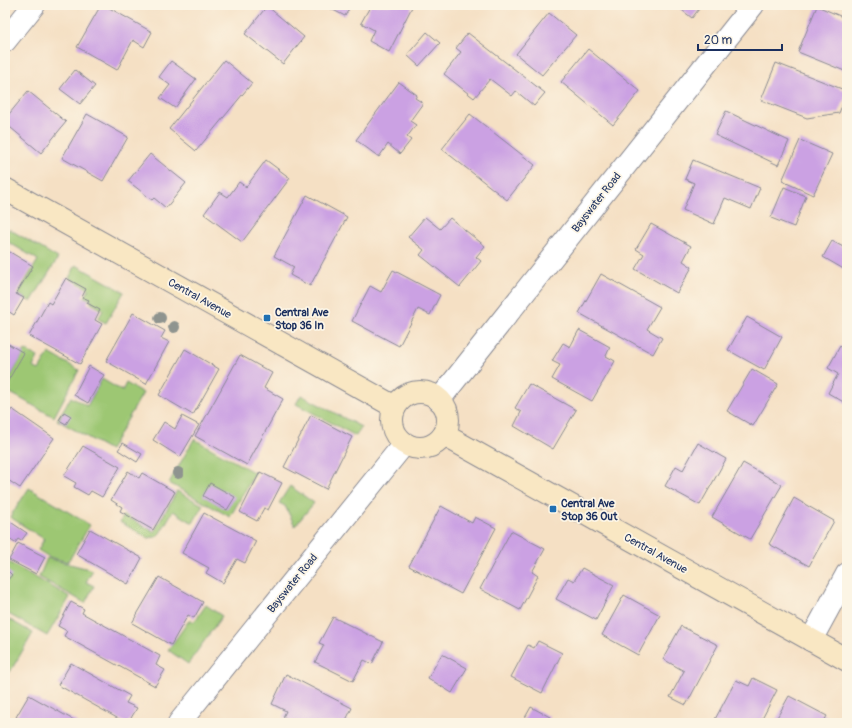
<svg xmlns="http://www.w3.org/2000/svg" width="852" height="728" font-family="Pangolin,sans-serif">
  <rect width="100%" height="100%" fill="#fcf5e5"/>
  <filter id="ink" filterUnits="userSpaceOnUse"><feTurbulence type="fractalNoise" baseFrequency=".025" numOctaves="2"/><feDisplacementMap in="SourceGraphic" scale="8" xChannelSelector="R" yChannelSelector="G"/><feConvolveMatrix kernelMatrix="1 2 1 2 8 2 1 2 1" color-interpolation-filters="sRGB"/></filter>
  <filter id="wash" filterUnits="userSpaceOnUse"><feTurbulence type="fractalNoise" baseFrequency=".012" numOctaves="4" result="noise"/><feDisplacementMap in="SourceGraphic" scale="16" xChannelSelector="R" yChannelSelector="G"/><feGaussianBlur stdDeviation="0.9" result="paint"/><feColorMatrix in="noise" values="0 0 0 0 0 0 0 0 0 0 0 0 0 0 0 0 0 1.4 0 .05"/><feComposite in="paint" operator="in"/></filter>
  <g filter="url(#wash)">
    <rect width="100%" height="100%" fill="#f5e0c4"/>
    <g fill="#9dc773" stroke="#5c7b68">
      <polygon points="9,229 58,258 31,302 18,294 38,260 5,240 5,235"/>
      <polygon points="76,265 124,292 106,323 98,319 103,310 91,303 91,300 85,297 89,289 69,278"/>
      <polygon points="25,350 38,357 33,367 39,370 49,353 79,370 54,417 5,390 5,387"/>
      <polygon points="102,379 122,391 126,383 143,393 110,450 57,420 71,397 87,406"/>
      <polygon points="301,395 361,427 356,436 296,404"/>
      <polygon points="194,439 255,473 230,517 169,483"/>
      <polygon points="290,486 314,503 295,526 285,506 279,503"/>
      <polygon points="29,488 90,525 68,562 49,557 38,550 44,539 10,517"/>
      <polygon points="177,491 203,505 193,523 173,511 160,533 156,537 148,538 120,522 124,515 154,532"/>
      <polygon points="47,558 93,570 86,582 94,586 85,603 39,577"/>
      <polygon points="5,560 70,597 47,636 5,612"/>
      <polygon points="206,605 222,616 188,664 168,650 190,619 194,622"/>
      <polygon points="5,617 33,633 10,672 5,669"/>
    </g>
    <g id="blocks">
      <g fill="#cba1e3">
        <polygon points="101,5 104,5 152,32 144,47 133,40 117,70 77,47"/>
        <polygon points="323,5 351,5 345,16"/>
        <polygon points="371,5 413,5 389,52 369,41 374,30 361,23"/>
        <polygon points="680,5 702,5 692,18 678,7"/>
        <polygon points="267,6 304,37 283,64 245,34"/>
        <polygon points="817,6 847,19 847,72 798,52"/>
        <polygon points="549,13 576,35 542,75 516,54"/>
        <polygon points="427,32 440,43 419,66 407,55"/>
        <polygon points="468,33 545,93 534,106 516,91 512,96 490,79 474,98 444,74 461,52 456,48"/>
        <polygon points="588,49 640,91 613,125 561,82"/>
        <polygon points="224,60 252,83 196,151 169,129"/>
        <polygon points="171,61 196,79 175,108 160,98 170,85 159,77"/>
        <polygon points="776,63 847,91 847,93 839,113 807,118 761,100"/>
        <polygon points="75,70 95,86 80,104 60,89"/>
        <polygon points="399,82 417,95 415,98 423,103 410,121 416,125 407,137 411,140 400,154 388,144 379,157 356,140"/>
        <polygon points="28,91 66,122 41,153 5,123 5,119"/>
        <polygon points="726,111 789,141 778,165 715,135"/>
        <polygon points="87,114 128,137 103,181 62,158"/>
        <polygon points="470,114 535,165 507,200 442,149"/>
        <polygon points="800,140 832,154 813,195 782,181"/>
        <polygon points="150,154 186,183 166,208 154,198 152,200 128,181"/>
        <polygon points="266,160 290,178 242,242 204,214 220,192 228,197 239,182 246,187"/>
        <polygon points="693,160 760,188 751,209 725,198 714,224 683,210 694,183 685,179"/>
        <polygon points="784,187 806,196 794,227 771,218"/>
        <polygon points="307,195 347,217 310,286 290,275 294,267 274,256"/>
        <polygon points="425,217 440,229 450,218 485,246 476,257 481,261 460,287 420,255 424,250 408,237"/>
        <polygon points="651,224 691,246 683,261 692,267 677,293 635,269 644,254 636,249"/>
        <polygon points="832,241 847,249 847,271 823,257"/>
        <polygon points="5,249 33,266 16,294 24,298 14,315 5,309"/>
        <polygon points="393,270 440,295 430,315 418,309 399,346 352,321 370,286 381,292"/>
        <polygon points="601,274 660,307 647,329 662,338 653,354 579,313"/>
        <polygon points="66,278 86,289 82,297 89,300 87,303 100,310 95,320 102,324 80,364 29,336 48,302 51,304"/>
        <polygon points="133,313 165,331 161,338 169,342 146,384 106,361"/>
        <polygon points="747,317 782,337 764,370 728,350"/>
        <polygon points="579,330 610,347 606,356 615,361 592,401 552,379 560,365 552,361 563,343 570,347"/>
        <polygon points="5,342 24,353 5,386"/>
        <polygon points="840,346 847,351 847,404 828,393 838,374 828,368"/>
        <polygon points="185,349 219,369 193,415 159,395"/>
        <polygon points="240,355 272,373 264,388 283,399 247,465 195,436"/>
        <polygon points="89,366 104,375 88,403 74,395"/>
        <polygon points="752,369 778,384 753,426 727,411"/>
        <polygon points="529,384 576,410 553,449 514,426 521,412 515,408"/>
        <polygon points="12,409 54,438 20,488 5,478 5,419"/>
        <polygon points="64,412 71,416 66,424 59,420"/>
        <polygon points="311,415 352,437 326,489 284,467"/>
        <polygon points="182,416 199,425 180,457 153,440 164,422 175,429"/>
        <polygon points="123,443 142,454 137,462 118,450"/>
        <polygon points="698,443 726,459 700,505 665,486 676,466 683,470"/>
        <polygon points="83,446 120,467 102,497 91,491 88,495 74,487 76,483 64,476"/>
        <polygon points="743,463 782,485 750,539 712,517"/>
        <polygon points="128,471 139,478 142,473 175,492 153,530 120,511 122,507 111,500"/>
        <polygon points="260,472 282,483 268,510 264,508 257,521 240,512"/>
        <polygon points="210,483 235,497 227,510 203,496"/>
        <polygon points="794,498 834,521 809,566 769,544"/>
        <polygon points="441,506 472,523 475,517 496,528 461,594 409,566"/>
        <polygon points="204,513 256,541 245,563 237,559 223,583 206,573 209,568 182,553"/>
        <polygon points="9,521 27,533 21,541 18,539 15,543 5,536 5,527"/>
        <polygon points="90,529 142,558 128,584 76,554"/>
        <polygon points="511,531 545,549 532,572 538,576 520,610 480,589"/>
        <polygon points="18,543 45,557 36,574 9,560"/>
        <polygon points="5,568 12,575 5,583"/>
        <polygon points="582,568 614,585 596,620 556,599 568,578 574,581"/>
        <polygon points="159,577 203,602 194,618 188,615 171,645 132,623"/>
        <polygon points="624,595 660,615 638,655 602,635"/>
        <polygon points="71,602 84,609 82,613 160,656 156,665 165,670 155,686 64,636 67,631 58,626"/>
        <polygon points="333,617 383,642 372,664 364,660 353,681 315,662 324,645 319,643"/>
        <polygon points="681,626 718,645 686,705 670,697 684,671 663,659"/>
        <polygon points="538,641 562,653 542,693 511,677 528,645 534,648"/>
        <polygon points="442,654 467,668 452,693 428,678"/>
        <polygon points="71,663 130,696 126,703 137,708 128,723 126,723 58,685"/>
        <polygon points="286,674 352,708 346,720 352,723 296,723 283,717 286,711 272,704"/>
        <polygon points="753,678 777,690 760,723 713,723 736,680 749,686"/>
        <polygon points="29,695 79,723 27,723 16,717"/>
        <polygon points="789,696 827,716 823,723 774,723"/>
        <polygon points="531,707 550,717 546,723 522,723"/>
      </g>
    </g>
  </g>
  <g filter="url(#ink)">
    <use href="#blocks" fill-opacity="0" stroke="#888891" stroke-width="1"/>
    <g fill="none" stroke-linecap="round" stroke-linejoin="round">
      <g stroke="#888891" stroke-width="24">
        <g id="street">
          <polyline points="5,41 34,5"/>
          <polyline points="439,400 753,5"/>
          <polyline points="811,640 847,574"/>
          <polyline points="179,723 404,444"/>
        </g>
      </g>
      <g stroke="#888891" stroke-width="24">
        <g id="secondary">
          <polyline points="5,189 395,407"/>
          <circle cx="420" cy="420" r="28"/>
          <polyline points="444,435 559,499 847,660"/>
        </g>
      </g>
      <use href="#street" stroke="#fff" stroke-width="22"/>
      <use href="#secondary" stroke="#f9e7c3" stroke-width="22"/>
    </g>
    <g fill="#8f948f">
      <circle cx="160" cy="318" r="6"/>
      <circle cx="174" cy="327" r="6"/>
      <circle cx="178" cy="473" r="6"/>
    </g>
  </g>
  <g fill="#1f6fb2" stroke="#fcf5e5" stroke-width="1.5">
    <rect x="263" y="314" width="8" height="8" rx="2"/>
    <rect x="549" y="505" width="8" height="8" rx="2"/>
  </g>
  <g text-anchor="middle" stroke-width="3.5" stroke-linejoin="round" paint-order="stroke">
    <g font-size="11" fill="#1b2f5e" stroke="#fcf5e5">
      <text transform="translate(596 202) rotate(-52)" y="4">Bayswater Road</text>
      <text transform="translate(200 298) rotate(29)" y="4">Central Avenue</text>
      <text transform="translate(656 553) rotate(29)" y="4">Central Avenue</text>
      <text transform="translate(292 583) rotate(-51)" y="4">Bayswater Road</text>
    </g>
    <g font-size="11" font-weight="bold" fill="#1b2f5e" stroke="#fcf5e5" text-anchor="start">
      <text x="275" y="316">Central Ave<tspan x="275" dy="13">Stop 36 In</tspan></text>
      <text x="561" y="507">Central Ave<tspan x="561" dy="13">Stop 36 Out</tspan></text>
    </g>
  </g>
  <rect width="852" height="728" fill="none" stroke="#fcf5e5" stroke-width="20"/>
  <path d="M698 44v6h84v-6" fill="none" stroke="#1b2f5e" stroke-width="2"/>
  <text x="704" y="44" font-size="12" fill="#1b2f5e" stroke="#fcf5e5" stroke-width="3" paint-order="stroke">20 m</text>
</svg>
